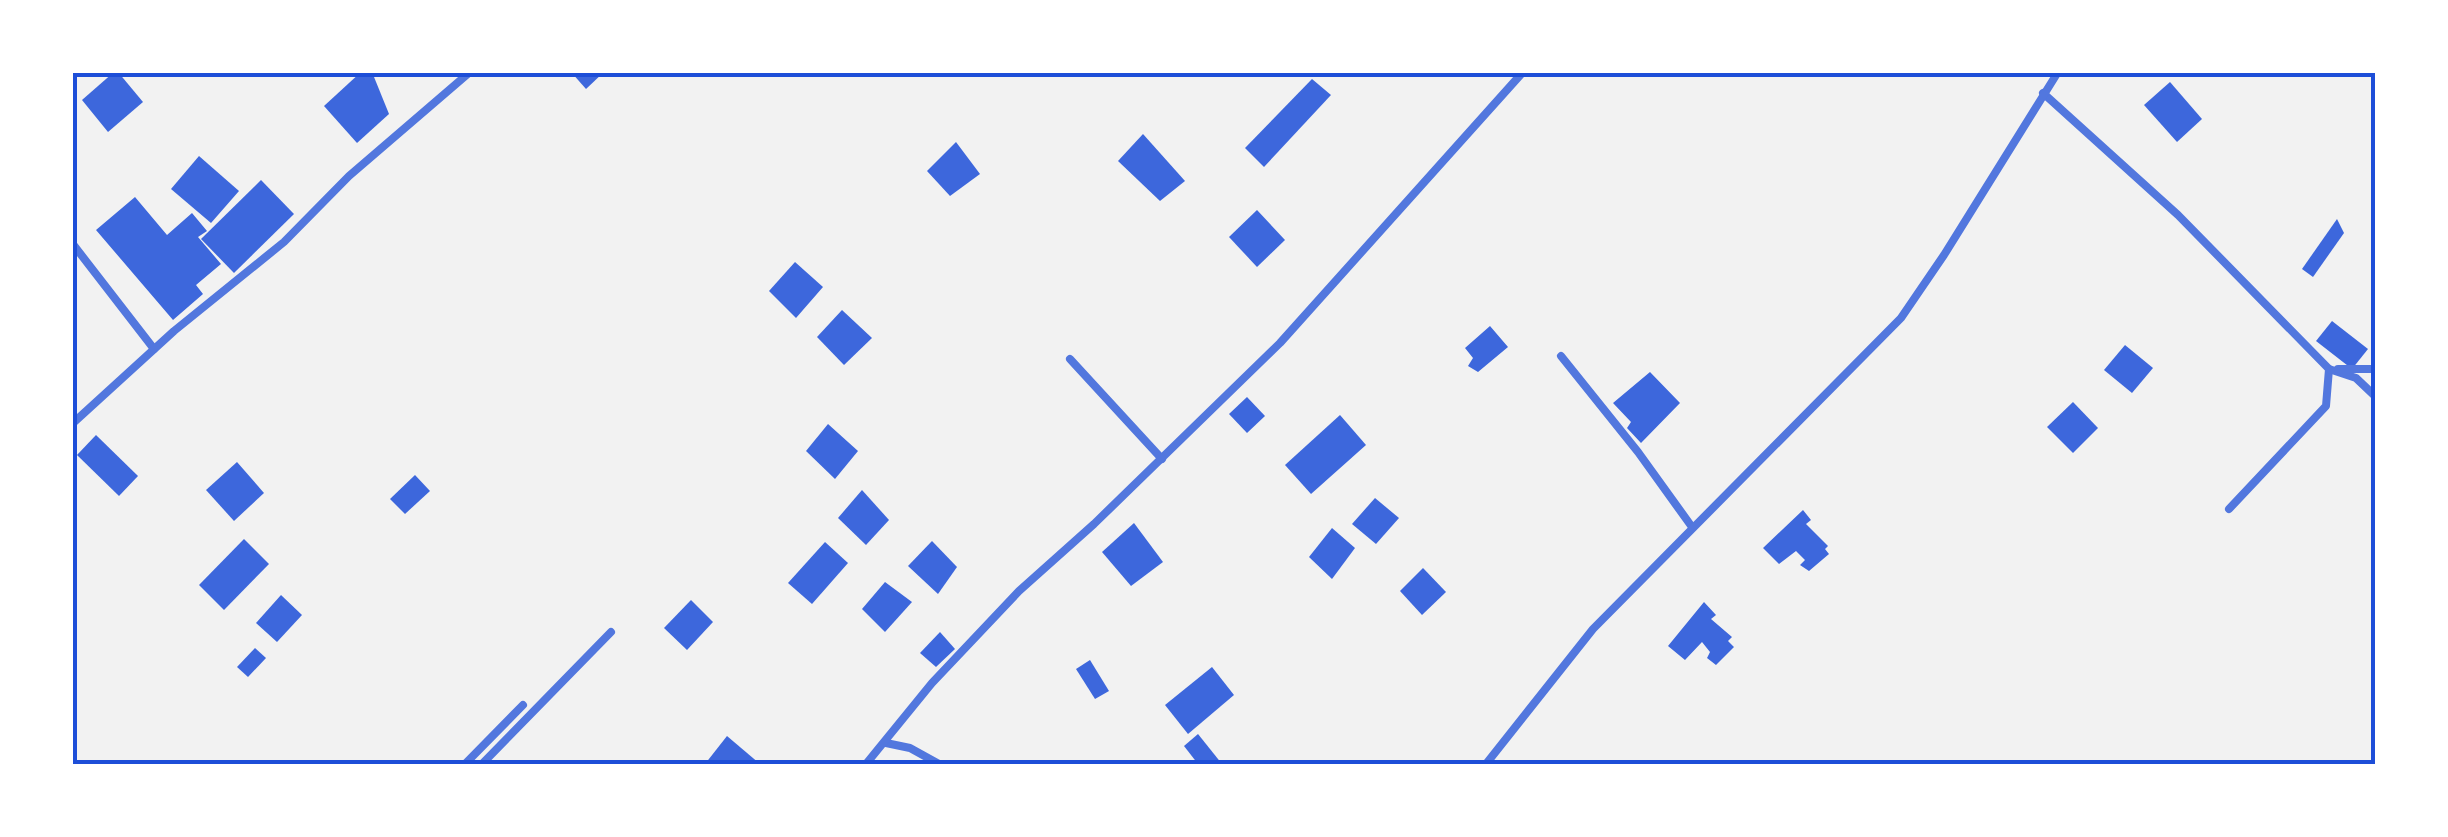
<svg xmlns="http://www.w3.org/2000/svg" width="2448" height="837" font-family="Figtree,sans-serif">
  <rect width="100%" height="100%" fill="#f2f2f2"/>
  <g fill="#3d67dc">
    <polygon points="114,72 118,72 143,102 108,132 82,100"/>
    <polygon points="361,72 372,72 389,114 357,143 324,106"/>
    <polygon points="571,72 604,72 586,89"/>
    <polygon points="1312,79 1331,95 1264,167 1245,148"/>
    <polygon points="2170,82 2202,119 2177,142 2144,105"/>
    <polygon points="1143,134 1185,181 1160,201 1118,161"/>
    <polygon points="956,142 980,174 950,196 927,171"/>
    <polygon points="199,156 239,191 211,223 171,189"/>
    <polygon points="261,180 294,214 234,273 201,239"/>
    <polygon points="135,197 167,235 192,213 207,231 198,237 221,264 196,285 203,294 173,320 96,230"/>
    <polygon points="1257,210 1285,240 1257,267 1229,237"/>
    <polygon points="2337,219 2344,233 2313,277 2302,269"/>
    <polygon points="795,262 823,287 796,318 769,291"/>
    <polygon points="842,310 872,338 844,365 817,337"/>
    <polygon points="2332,321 2368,349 2352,369 2316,341"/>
    <polygon points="1490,326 1508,347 1478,372 1468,366 1473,358 1465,348"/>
    <polygon points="2125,345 2153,368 2132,393 2104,370"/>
    <polygon points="1650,372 1680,403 1641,443 1627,428 1631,422 1613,403"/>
    <polygon points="1247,397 1265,416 1247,433 1229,414"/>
    <polygon points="2073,402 2098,428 2073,453 2047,427"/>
    <polygon points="1340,415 1366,445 1311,494 1285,465"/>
    <polygon points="828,424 858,451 835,479 806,451"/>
    <polygon points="96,435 138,476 119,496 77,455"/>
    <polygon points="237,462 264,493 234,521 206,490"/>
    <polygon points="415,475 430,491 405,514 390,499"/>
    <polygon points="862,490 889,520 866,545 838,518"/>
    <polygon points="1375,498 1399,518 1376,544 1352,524"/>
    <polygon points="1803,510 1811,520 1806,524 1828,546 1825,549 1829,554 1809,571 1800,565 1805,560 1796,551 1779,564 1763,548"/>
    <polygon points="1134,523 1163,562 1131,586 1102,552"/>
    <polygon points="1332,528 1355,548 1332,579 1309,557"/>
    <polygon points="244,539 269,564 224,610 199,585"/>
    <polygon points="932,541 957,567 938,594 908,566"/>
    <polygon points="825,542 848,563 812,604 788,583"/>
    <polygon points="1423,568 1446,592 1422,615 1400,591"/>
    <polygon points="885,582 912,602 885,632 862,609"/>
    <polygon points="281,595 302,615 277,642 256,623"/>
    <polygon points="691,600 713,622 687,650 664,628"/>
    <polygon points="1704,602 1716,615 1711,619 1732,637 1728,641 1734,647 1716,665 1707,658 1710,652 1702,642 1685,660 1668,646"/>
    <polygon points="940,632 955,649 936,667 920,653"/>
    <polygon points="255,648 266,658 248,677 237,667"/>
    <polygon points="1090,660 1109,691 1095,699 1076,669"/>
    <polygon points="1212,667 1234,695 1188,734 1165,705"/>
    <polygon points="1198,734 1222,764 1198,764 1184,746"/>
    <polygon points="727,736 760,764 705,764"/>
  </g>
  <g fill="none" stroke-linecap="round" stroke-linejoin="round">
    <g stroke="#5277de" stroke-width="8">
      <polyline points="2043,93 2178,215 2329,369 2326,406 2229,509"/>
      <polyline points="72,243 154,349"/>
      <polyline points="1561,356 1638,452 1692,527"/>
      <polyline points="1070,359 1162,459"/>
      <polyline points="2329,369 2356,378 2376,397"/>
      <polyline points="2338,369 2376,369"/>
      <polyline points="72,424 174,331 284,242 349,176 470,72"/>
      <polyline points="886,743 910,748 939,764"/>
      <polyline points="465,764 523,705"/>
      <polyline points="482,764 611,632"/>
      <polyline points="866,764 932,683 1019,591 1094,524 1280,343 1523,72"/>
      <polyline points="1486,764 1593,629 1901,318 1944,255 2058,72"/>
    </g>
  </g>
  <rect width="2448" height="837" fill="none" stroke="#ffffff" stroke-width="150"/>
  <rect x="75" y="75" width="2298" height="687" fill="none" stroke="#1d4ed8" stroke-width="4"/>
</svg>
